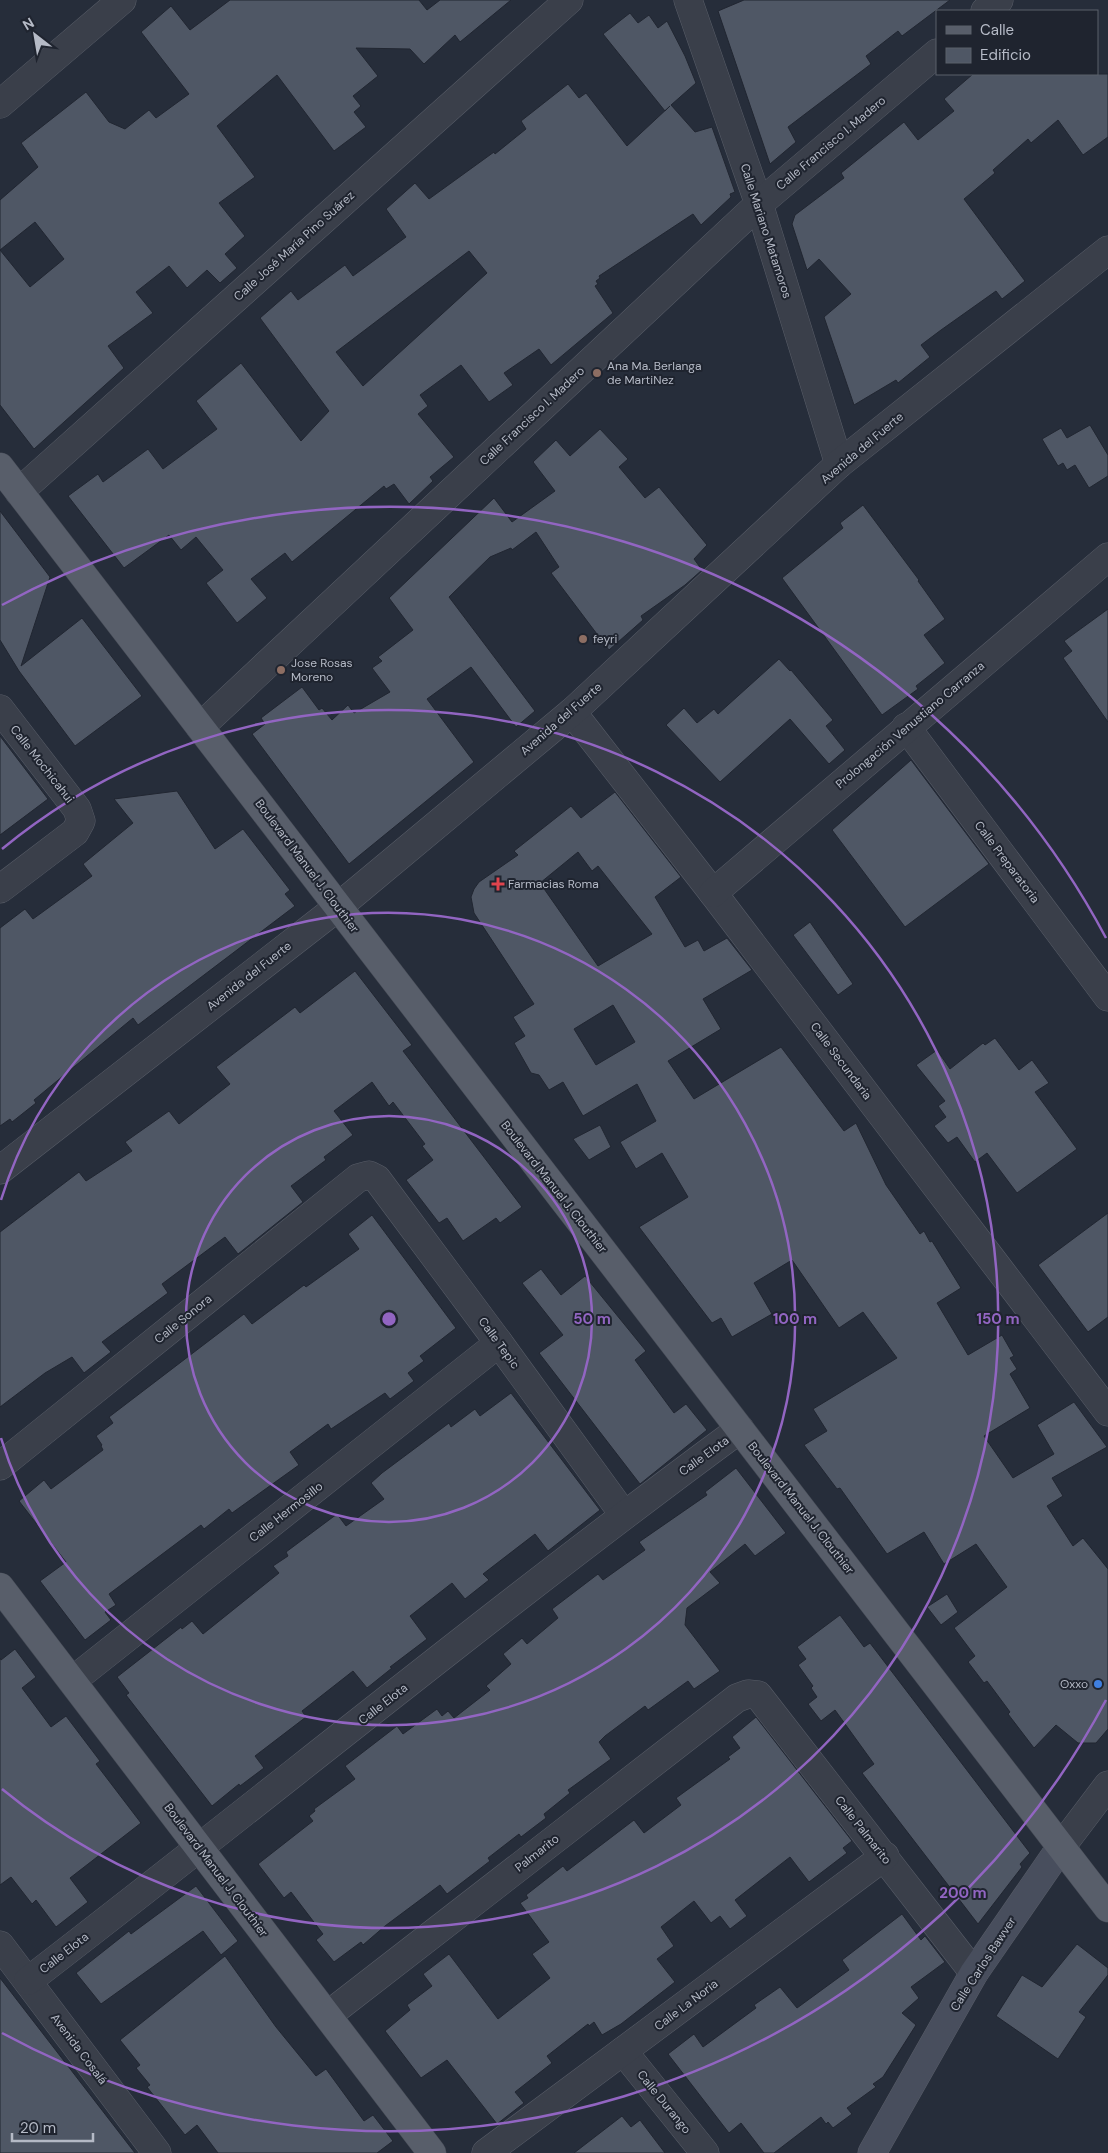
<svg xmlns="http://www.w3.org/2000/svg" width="1108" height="2153" font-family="'DM Sans',sans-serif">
  <rect width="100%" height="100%" fill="#262d3a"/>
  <g fill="#4f5765" stroke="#212631" fill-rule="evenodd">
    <path d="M230,0H419L427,10L440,0H511L460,42L455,35L424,64L410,49L356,48L378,76L353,96L361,106L354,112L366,127L334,151L277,75L217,126L255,177L219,203L245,236L225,254L237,268L220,283L207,270L187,288L169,266L136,292L153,313L108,346L124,368L34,449L0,405V200L38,167L21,143L86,92L109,122L125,129L149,110L156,118L189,94L141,32L171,6L190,30ZM35,222L64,259L30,287L0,250Z"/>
    <polygon points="744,0 950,0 902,36 898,31 866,56 871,64 788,127 796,142 770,164 718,11"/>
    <path d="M630,13L638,23L649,15L658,28L667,21L685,56L696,83L671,105L695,132L712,127L735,192L730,194L731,197L701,225L693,214L599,276L600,278L596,281L598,284L595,286L613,313L551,365L539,349L504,373L513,385L489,402L461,365L420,395L428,406L418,414L454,457L430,477L433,481L409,504L394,484L386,489L384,486L292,562L285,553L251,579L267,598L237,623L206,583L223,570L196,537L181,550L169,535L124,568L68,496L98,474L103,482L148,449L163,469L217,429L196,401L241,363L301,441L329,411L260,318L291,291L298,300L345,265L353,276L406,237L386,209L415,183L429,199L494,152L495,154L526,129L521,121L568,84L579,98L586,93L627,146L670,106L665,111L603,34ZM469,251L487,273L363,386L336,352Z"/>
    <polygon points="973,74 1108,74 1108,137 1083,155 1058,120 1031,143 1028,139 993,170 995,173 964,199 1025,281 1002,299 996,291 941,330 921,345 930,357 898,383 896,380 854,405 824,317 851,294 819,259 807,270 792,224 795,215 844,178 841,173 904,122 918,140 954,111 944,99"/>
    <polygon points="1090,425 1108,455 1108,476 1089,488 1075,465 1067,470 1063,463 1058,466 1042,439 1061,428 1067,438"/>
    <polygon points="600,429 628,459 619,467 645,498 659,487 707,545 694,559 702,570 685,585 641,616 643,620 609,650 551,573 559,567 536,532 512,550 511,548 490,557 449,597 535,711 516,727 471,667 427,699 474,762 349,864 252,734 265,724 261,718 302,687 319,710 322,708 332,720 348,705 354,713 390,692 372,668 382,661 378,657 413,630 389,598 494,498 512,522 555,491 533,462 556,440 570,456"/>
    <polygon points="863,505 919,580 918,581 945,619 924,635 945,663 916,686 918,689 882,715 782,578 843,528 840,523"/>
    <polygon points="0,511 50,577 21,666 82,618 142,696 75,746 19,671 0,640"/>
    <polygon points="1108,609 1108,722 1063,658 1072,651 1064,641"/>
    <polygon points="779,659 790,671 791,670 833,720 826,726 845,750 829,764 790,719 720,782 666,725 684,708 697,723 714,709 718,714"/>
    <polygon points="0,736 48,799 0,835"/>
    <polygon points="911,760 989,864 905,927 832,830"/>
    <polygon points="177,791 215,849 243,829 290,890 285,894 295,906 138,1025 133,1018 34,1100 36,1103 12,1122 10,1119 0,1126 0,928 25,909 33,919 92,876 83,864 133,823 114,799"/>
    <path d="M615,792L681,877L655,897L685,947L698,940L704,951L727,938L752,970L703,999L721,1029L668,1061L694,1099L781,1047L844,1131L856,1123L886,1185L920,1234L924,1231L930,1242L932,1241L961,1288L937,1303L968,1355L1002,1335L1014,1356L1010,1358L1017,1369L1010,1374L1030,1408L984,1436L1013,1478L1054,1454L1037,1425L1074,1402L1107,1447L1052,1478L1063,1496L1047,1506L1073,1546L1083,1538L1108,1569V1729L1096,1743H1078L1056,1725L1034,1748L1008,1714L1010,1712L987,1681L984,1683L968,1662L975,1656L954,1628L1007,1587L976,1544L944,1564L924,1532L887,1554L840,1488L837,1489L804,1445L827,1431L813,1409L897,1358L863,1312L839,1328L792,1260L754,1283L772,1314L732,1337L721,1318L712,1323L639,1227L688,1197L662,1153L636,1169L620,1142L656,1121L637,1084L583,1116L563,1082L549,1090L539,1075L531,1073L514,1043L525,1036L513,1017L534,1004L474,913L471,897L474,889L479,882L518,855L514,851L571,806L581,818ZM578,852L592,871L598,866L652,934L598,966L540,883ZM613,1005L635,1042L596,1065L574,1029Z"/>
    <polygon points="810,922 853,984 838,995 793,935"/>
    <polygon points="355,971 412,1045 403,1051 522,1207 500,1223 496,1218 463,1241 447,1218 439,1223 406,1180 433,1160 422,1146 425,1144 393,1102 389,1106 372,1082 334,1111 353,1135 324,1157 326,1160 291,1186 303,1202 238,1254 225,1237 162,1284 168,1293 102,1342 111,1352 84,1373 72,1357 45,1373 0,1407 0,1232 79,1172 86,1181 132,1151 125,1142 169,1111 179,1124 230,1084 216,1067 295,1007 300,1013"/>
    <polygon points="995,1038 1019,1070 1032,1060 1049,1083 1035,1092 1077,1149 1017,1193 987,1153 975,1162 957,1137 948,1143 934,1126 946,1117 938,1106 945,1101 916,1065 937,1050 950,1069 983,1043 985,1045"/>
    <polygon points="600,1125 611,1147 589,1160 573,1139"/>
    <polygon points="1108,1213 1108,1317 1088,1332 1038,1265"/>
    <polygon points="372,1215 456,1328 420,1356 424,1361 408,1373 414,1381 390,1399 385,1393 331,1429 328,1424 290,1452 299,1465 232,1513 229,1509 204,1529 201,1525 109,1594 116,1605 105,1612 111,1620 85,1640 40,1581 66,1562 19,1501 44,1480 51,1489 103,1450 101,1446 102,1445 96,1436 113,1423 109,1417 244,1314 252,1324 304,1285 306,1287 359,1249 348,1234"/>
    <polygon points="541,1269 561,1295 585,1276 646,1351 635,1360 674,1413 686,1404 707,1430 640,1484 539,1353 563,1335 522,1283"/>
    <polygon points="511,1393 600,1510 548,1551 535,1534 483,1574 489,1580 465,1599 452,1583 410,1616 427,1639 390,1667 392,1668 367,1688 353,1671 302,1711 306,1717 255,1756 264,1768 240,1786 239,1784 212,1806 126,1695 129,1693 117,1677 181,1627 182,1629 192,1621 203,1634 279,1573 273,1566 288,1556 286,1552 337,1514 346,1526 384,1499 371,1483 382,1473 449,1423 451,1427 475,1409 480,1416"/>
    <polygon points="736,1468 786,1533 755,1556 745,1544 710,1572 720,1583 687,1608 685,1625 720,1671 694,1689 688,1681 648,1710 645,1706 605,1736 599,1742 611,1759 568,1790 570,1793 544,1814 546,1818 521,1837 519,1834 488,1858 490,1861 447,1894 440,1885 385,1926 363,1945 361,1942 334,1962 316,1940 323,1934 291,1892 284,1898 258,1864 313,1821 309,1816 315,1811 314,1809 355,1779 345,1766 397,1726 403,1734 437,1709 442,1716 448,1711 454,1718 490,1690 486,1686 511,1664 503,1654 522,1638 527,1644 558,1618 552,1609 598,1574 603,1580 645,1550 639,1542 707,1495 705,1492"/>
    <polygon points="947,1594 958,1612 941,1625 927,1607"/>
    <polygon points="840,1615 864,1647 870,1643 1030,1853 1020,1864 1022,1867 978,1924 862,1773 874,1764 835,1710 821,1721 808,1704 817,1697 811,1688 813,1686 798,1665 806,1659 797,1647"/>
    <polygon points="15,1649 36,1677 22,1688 51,1727 66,1716 100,1761 96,1764 141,1823 70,1878 88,1902 56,1927 36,1900 32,1904 11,1877 0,1885 0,1658 1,1660"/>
    <polygon points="756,1717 852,1841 843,1848 847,1853 809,1882 790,1857 735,1900 747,1916 730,1929 720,1916 711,1923 694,1901 661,1927 674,1946 657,1959 675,1982 621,2024 602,2035 594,2022 589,2026 588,2024 547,2056 552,2063 515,2092 524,2103 497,2124 447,2060 421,2078 385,2031 410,2010 407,2005 432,1986 423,1974 449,1954 498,2019 550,1978 532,1954 549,1942 520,1903 528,1898 526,1895 563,1866 567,1871 634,1820 644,1833 681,1805 676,1798 730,1759 728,1757 740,1748 732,1737"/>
    <polygon points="196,1886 238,1941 221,1955 203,1931 101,2004 76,1973 129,1931 131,1934"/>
    <polygon points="902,1914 921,1940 925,1936 945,1962 911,1987 919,1998 902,2013 916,2025 883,2077 873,2084 876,2087 847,2108 852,2114 833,2128 828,2122 826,2124 821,2117 774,2153 764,2153 741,2123 729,2133 668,2054 694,2034 703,2047 756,2008 754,2005 780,1987 797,2008 849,1970 842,1960"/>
    <polygon points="1077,1944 1108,1968 1108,1975 1079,2012 1086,2017 1058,2059 996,2016 1022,1975 1042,1987"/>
    <polygon points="225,1956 276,2027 316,2076 326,2069 364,2121 373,2115 393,2141 377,2153 218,2153 197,2125 185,2135 147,2087 150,2085 136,2068 140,2065 120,2040"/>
    <polygon points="0,1978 135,2153 0,2153"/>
    <polygon points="622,2116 631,2127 640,2120 665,2153 574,2153"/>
  </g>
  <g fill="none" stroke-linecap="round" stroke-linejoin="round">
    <g stroke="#585d68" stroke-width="29">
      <g id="minor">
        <polyline points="688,0 759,204 839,464"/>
        <polyline points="985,11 999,0"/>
        <polyline points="0,104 122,0"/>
        <polyline points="19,492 569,0"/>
        <polyline points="0,709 77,809 81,821 75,832 0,889"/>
        <polyline points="572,712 713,893 1108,1412"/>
        <polyline points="200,727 759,204 937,53"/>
        <polyline points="906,727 1108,997"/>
        <polyline points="713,893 1108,557"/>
        <polyline points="0,1466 358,1178 369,1175 377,1179 499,1343 624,1515"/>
        <polyline points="72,1681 499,1343"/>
        <polyline points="0,1945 157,2153"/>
        <path d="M28,1981C266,1798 498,1607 740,1429"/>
        <polyline points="328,2015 737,1698 748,1694 758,1695 974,1973"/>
        <polyline points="623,2051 705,2153"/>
        <polyline points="486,2153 885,1856"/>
      </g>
    </g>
    <g stroke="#585d68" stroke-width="29">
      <g id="tertiary">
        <polyline points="0,1170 338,907 572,712 839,464 1108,250"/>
        <polyline points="1061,1847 1108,1785"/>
      </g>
    </g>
    <g stroke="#585d68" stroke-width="29">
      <polyline id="secondary" points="872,2153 974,1973 1061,1847"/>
    </g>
    <g stroke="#434853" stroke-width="29">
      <g id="primary">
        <polyline points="0,467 1108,1908"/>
        <polyline points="0,1587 432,2153"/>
      </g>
    </g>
    <use href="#minor" stroke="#3a3f4a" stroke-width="28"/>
    <use href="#tertiary" stroke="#3a3f4a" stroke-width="28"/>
    <use href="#secondary" stroke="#484e5d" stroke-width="28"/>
    <use href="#primary" stroke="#585e6a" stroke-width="28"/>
  </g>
  <g fill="none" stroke="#9265c2" stroke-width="2.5">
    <circle cx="389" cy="1319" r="203"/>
    <path d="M1 1200A406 406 0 1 1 1 1438"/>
    <path d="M2 849A609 609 0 1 1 2 1789"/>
    <path d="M1106 1700A812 812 0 0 1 2 2033M2 605A812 812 0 0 1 1106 938"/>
  </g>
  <g fill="#8d6e63" stroke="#1f242f" stroke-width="2">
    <circle cx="597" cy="373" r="5"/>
    <circle cx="583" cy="639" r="5"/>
    <circle cx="281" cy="670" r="5"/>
  </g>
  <path fill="#e0444e" stroke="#1f242f" stroke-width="2" d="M495.5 876.5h5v5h5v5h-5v5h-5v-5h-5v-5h5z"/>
  <circle fill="#3f7fe0" stroke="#1f242f" stroke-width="2" cx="1098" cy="1684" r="5"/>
  <g text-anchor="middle" stroke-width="4" stroke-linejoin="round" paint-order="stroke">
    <g font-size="12" fill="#b5bac6" stroke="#1f242f">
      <text transform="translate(831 143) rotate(-40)" y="4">Calle Francisco I. Madero</text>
      <text transform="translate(766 231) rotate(72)" y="4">Calle Mariano Matamoros</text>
      <text transform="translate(294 246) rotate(-42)" y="4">Calle José María Pino Suárez</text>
      <text transform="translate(532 416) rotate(-43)" y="4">Calle Francisco I. Madero</text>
      <text transform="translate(862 448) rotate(-40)" y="4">Avenida del Fuerte</text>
      <text transform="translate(561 719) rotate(-41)" y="4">Avenida del Fuerte</text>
      <text transform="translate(910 725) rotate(-40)" y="4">Prolongación Venustiano Carranza</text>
      <text transform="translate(42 764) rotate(52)" y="4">Calle Mochicahui</text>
      <text transform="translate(1007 862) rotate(53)" y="4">Calle Preparatoria</text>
      <text transform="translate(307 866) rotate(53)" y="4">Boulevard Manuel J. Clouthier</text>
      <text transform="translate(249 976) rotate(-38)" y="4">Avenida del Fuerte</text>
      <text transform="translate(841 1061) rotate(53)" y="4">Calle Secundaria</text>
      <text transform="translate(554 1187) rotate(52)" y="4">Boulevard Manuel J. Clouthier</text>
      <text transform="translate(183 1319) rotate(-39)" y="4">Calle Sonora</text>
      <text transform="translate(499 1343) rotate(54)" y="4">Calle Tepic</text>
      <text transform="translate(704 1456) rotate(-36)" y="4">Calle Elota</text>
      <text transform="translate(801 1508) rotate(52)" y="4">Boulevard Manuel J. Clouthier</text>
      <text transform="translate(286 1512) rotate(-38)" y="4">Calle Hermosillo</text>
      <text transform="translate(383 1704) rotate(-38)" y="4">Calle Elota</text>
      <text transform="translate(863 1830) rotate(52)" y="4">Calle Palmarito</text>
      <text transform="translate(537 1853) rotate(-38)" y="4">Palmarito</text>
      <text transform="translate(216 1870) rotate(53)" y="4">Boulevard Manuel J. Clouthier</text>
      <text transform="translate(64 1953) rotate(-38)" y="4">Calle Elota</text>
      <text transform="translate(983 1964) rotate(-57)" y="4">Calle Carlos Bawver</text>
      <text transform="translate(686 2005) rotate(-37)" y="4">Calle La Noria</text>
      <text transform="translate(79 2049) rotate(53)" y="4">Avenida Cosalá</text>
      <text transform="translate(664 2102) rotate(51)" y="4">Calle Durango</text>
    </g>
    <g font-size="12" fill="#b5bac6" stroke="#1f242f" text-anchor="start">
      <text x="607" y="370">Ana Ma. Berlanga<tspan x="607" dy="14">de MartiNez</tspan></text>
      <text x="593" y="643">feyri</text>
      <text x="291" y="667">Jose Rosas<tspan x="291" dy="14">Moreno</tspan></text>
      <text x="508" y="888">Farmacias Roma</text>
      <text x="1088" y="1688" text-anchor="end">Oxxo</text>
    </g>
  </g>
  <circle cx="389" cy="1319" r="8" fill="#9265c2" stroke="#1f242f" stroke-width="2.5"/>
  <g font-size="15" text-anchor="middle" font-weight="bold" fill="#9265c2" stroke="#1f242f" stroke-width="4" stroke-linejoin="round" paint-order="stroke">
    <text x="592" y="1324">50 m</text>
    <text x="795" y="1324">100 m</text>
    <text x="998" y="1324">150 m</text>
    <text x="963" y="1898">200 m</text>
  </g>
  <rect x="936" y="10" width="162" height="65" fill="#1f242f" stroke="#5b606b"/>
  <rect x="946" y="26" width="25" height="8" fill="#585e6a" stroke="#5b606b"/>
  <text x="980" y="35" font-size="15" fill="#b5bac6">Calle</text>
  <rect x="946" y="48" width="25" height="15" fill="#4f5765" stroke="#5b606b"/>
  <text x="980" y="60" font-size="15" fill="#b5bac6">Edificio</text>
  <g transform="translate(35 35) rotate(329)" stroke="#1f242f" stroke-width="4" paint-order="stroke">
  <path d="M0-4L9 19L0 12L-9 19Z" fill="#b5bac6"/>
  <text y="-8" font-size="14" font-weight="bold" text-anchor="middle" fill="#b5bac6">N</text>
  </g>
  <path d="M12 2133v8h81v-8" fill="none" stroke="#b5bac6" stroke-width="2.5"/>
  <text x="20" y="2133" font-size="15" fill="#b5bac6" stroke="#1f242f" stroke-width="4" paint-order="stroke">20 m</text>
</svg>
